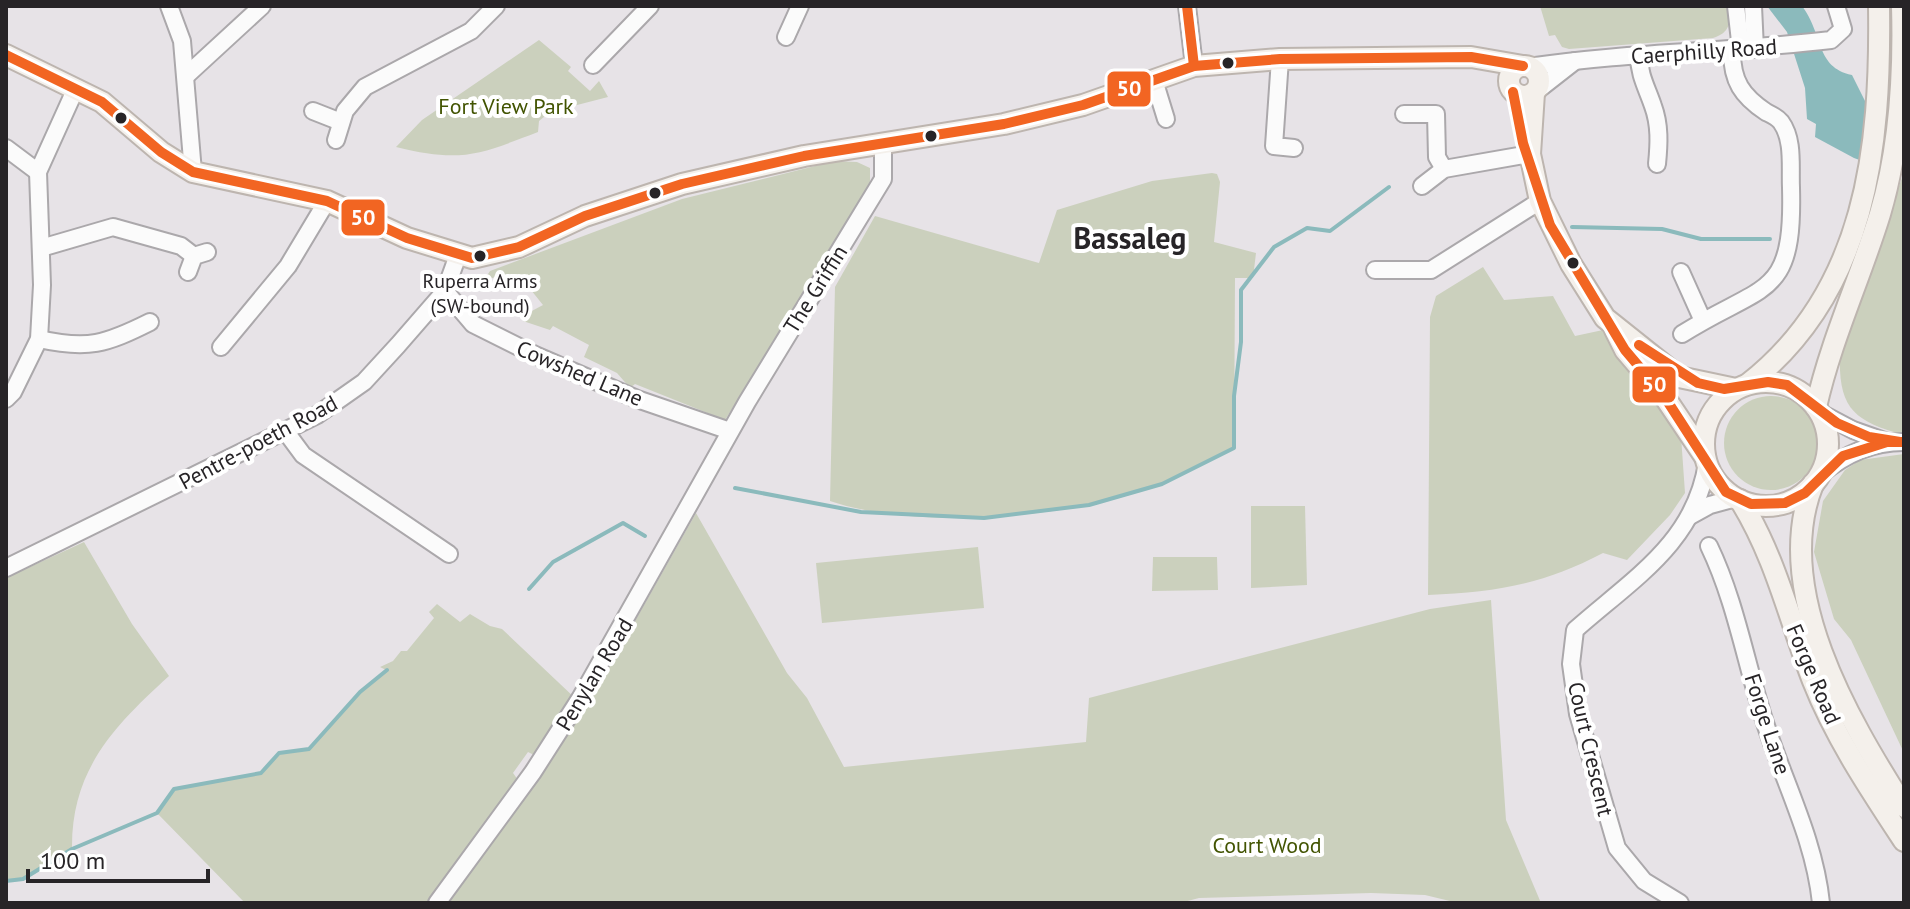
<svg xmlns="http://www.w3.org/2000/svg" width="1910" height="909" font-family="'PT Sans',sans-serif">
  <rect width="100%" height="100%" fill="#e7e3e7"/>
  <g fill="#cbd0bd">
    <path d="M1540,6H1730C1731,22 1730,33 1713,38L1569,49L1562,47L1555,35L1549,36Z"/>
    <path d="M539,40L571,67L568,71L590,91L599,81L608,97L550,112L539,121L538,132C478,155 461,163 396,147L422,120Z"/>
    <polygon points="835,161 857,162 870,168 870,187 725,420 635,384 630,388 617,373 584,357 589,345 553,326 550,330 523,321 528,313 543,305 527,285 499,275 482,283 490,271 682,199"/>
    <path d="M1212,173L1217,174L1220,182L1214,242L1256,253L1253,278H1235L1234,448C1210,460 1187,474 1162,484C1077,518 917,531 830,501L835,287L875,216L1039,263L1057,210L1152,181Z"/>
    <path d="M1903,175L1904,176V435C1853,421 1838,408 1840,353Z"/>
    <path d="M1483,267L1504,300L1553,296L1575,336L1603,330L1681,436L1685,493L1670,515L1627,560L1603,553C1542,585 1496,592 1428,595L1430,317L1436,296Z"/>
    <circle cx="1771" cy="443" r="47"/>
    <polygon points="1904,454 1904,753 1851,640 1834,619 1814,552 1823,501 1845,470 1860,460"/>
    <polygon points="1251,506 1305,506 1307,585 1251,588"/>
    <polygon points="696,513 787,673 807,698 844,767 1086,742 1089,698 1430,609 1491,600 1506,820 1541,903 1458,903 1425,895 1371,893 1199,898 1180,903 448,903 596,690"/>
    <path d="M84,542L132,624L169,676C114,726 71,770 72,849L23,879L6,881V578Z"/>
    <polygon points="978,547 984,608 822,623 816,563"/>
    <polygon points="1153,557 1217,557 1218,590 1152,591"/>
    <polygon points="437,604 460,622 470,614 490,626 502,629 576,699 536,756 528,752 513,773 518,780 429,903 245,903 157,813 174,789 260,773 279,753 309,749 360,692 386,670 380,667 393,661 401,651 407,651 434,618 429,612"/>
  </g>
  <path fill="#8bbabc" d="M1767,6H1802C1824,35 1815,67 1852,75L1865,101L1904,116V176L1854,158L1815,137L1816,124L1807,119L1805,88L1787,32Z"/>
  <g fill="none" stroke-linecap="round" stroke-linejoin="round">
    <g stroke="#8bbabc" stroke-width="4">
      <polyline points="1572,227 1662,229 1701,239 1770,239"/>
      <polyline points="735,488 861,512 984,518 1089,505 1162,484 1234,448 1234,396 1241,342 1241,290 1274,247 1307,228 1330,231 1389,187"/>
      <polyline points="529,589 553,562 623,523 645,536"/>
      <polyline points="6,881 23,879 72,849 157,813 174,789 261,773 279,753 309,749 360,692 387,670"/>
    </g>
    <g stroke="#aba8ab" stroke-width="20">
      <g id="minor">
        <polyline points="169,6 182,41 193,172"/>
        <polyline points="1187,6 1194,66"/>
        <polyline points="1736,6 1741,50"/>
        <polyline points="1753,6 1755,49"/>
        <polyline points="786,37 800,6"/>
        <path d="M1639,56C1639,75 1647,88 1653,106C1660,125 1659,144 1657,164"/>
        <polyline points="1280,59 1274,146 1294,148"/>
        <polyline points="593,65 650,6"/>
        <path d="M1528,67C1628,52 1730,52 1831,40L1843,29L1836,6"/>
        <polyline points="187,75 262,6"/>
        <polyline points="1154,80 1166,119"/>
        <polyline points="1534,93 1575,61"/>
        <polyline points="313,111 341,122"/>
        <polyline points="1404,114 1436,114 1437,157 1444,169"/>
        <polyline points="336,140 345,111 365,87 471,31 496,6"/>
        <polyline points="6,148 38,172"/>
        <polyline points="1422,186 1444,169 1530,154"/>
        <polyline points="41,248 113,227 181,246 194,256"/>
        <polyline points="1375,270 1431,270 1540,201"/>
        <polyline points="188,272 194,256 207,252"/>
        <polyline points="1681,272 1703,321"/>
        <polyline points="445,291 473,324 535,355 637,399 730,431"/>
        <path d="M1682,334C1764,282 1794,300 1791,188C1790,166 1794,140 1781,122C1777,117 1772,115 1766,112C1742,96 1732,81 1732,52"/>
        <path d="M39,339C88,350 106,344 150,322"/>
        <polyline points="221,347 288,266 327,201"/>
        <polyline points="6,399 13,392 39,339 42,285 38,172 76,88"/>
        <polyline points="1819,412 1853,430 1887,442"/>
        <polyline points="286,432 303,455 449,554"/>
        <path d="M1821,474C1846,454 1871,442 1904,442"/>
        <polyline points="1690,516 1710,505 1736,498"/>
        <path d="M1709,546C1734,598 1744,654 1761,710C1780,775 1814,835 1821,903"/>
        <polyline points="6,568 317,415 364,382 398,345 445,291 458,255"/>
        <polyline points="437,903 533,772 581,697 747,402 883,179 883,144"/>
        <path d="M1680,903L1644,881L1617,848L1578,714L1571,664L1575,630C1631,580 1695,543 1707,463"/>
      </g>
    </g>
    <g stroke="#bdb5af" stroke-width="24">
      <g id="major">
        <polyline points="6,55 102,102 161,152 193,172 327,201 407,238 472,258 519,247 585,216 682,184 804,156 1004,124 1083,105 1194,66 1280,59 1471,57 1523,66"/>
        <circle cx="1524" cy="81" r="15"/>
        <polyline points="1534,93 1530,154 1540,201 1571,264 1605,318 1679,377 1736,389"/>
        <polyline points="1615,330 1625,350 1664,396 1705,457"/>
        <circle cx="1766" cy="444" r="62"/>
        <path d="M1748,384C1867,291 1881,147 1879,6"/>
        <path d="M1816,407C1831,340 1860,279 1880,214C1900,147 1904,75 1902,6"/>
        <path d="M1813,484C1771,589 1848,719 1904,807"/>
        <path d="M1740,500C1776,558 1789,619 1813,681C1835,737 1871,791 1904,841"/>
      </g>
    </g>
    <use href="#minor" stroke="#fbfbfb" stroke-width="16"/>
    <use href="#major" stroke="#f4f0eb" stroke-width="20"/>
    <g stroke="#fff" stroke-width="16">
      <g id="bus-1">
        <polyline points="1187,6 1194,66"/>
        <polyline points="6,55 102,102 161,152 193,172 327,201 407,238 472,258 519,247 585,216 682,184 804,156 1004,124 1083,105 1194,66 1280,59 1471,57 1523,66"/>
        <polyline points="1513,92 1523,143 1550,225 1625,350 1664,396 1726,492 1751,504 1785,503 1805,493 1843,456 1887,442 1904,442"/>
        <polyline points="1639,345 1698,383 1724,389 1768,382 1787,385 1837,423 1869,437 1900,442"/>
      </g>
    </g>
    <use href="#bus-1" stroke="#f26522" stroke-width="10"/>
  </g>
  <g fill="#272427" stroke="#fff" stroke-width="3">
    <circle cx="1228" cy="63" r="7"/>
    <circle cx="121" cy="118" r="7"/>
    <circle cx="931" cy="136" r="7"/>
    <circle cx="655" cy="193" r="7"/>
    <circle cx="480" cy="256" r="7"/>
    <circle cx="1573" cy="263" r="7"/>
  </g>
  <g text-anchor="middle" stroke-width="8" stroke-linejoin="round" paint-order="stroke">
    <g font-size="20" fill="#272427" stroke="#fff">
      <text x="480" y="288">Ruperra Arms<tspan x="480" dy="25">(SW-bound)</tspan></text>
    </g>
    <g font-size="22" fill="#272427" stroke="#fff">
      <text transform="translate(1704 51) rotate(-4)" y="8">Caerphilly Road</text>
      <text transform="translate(815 289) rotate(-58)" y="8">The Griffin</text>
      <text transform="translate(580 373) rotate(23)" y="8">Cowshed Lane</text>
      <text transform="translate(258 442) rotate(-28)" y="8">Pentre-poeth Road</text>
      <text transform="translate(594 674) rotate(-59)" y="8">Penylan Road</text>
      <text transform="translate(1814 674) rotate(67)" y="8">Forge Road</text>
      <text transform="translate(1768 724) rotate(72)" y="8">Forge Lane</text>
      <text transform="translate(1591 749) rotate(77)" y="8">Court Crescent</text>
    </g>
    <g font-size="22" fill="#425402" stroke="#fff">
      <text x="506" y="114">Fort View Park</text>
      <text x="1267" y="853">Court Wood</text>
    </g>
    <g font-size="30" font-weight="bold" fill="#272427" stroke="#fff">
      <text x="1130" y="249">Bassaleg</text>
    </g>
  </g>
  <g stroke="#fff" stroke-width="3">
    <rect x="1106" y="70" width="46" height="38" rx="8" fill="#f26522"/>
    <rect x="340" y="198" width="46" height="39" rx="8" fill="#f26522"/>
    <rect x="1631" y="365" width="46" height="39" rx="8" fill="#f26522"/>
  </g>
  <g font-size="22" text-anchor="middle" font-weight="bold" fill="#fff">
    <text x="1129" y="96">50</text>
    <text x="363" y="225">50</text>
    <text x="1654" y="392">50</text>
  </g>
  <rect width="1910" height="909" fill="none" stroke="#272427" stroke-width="16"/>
  <path d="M28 869v12h180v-12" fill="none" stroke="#272427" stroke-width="4"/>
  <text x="40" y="869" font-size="24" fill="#272427" stroke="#ffffff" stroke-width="6" paint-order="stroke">100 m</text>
</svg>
